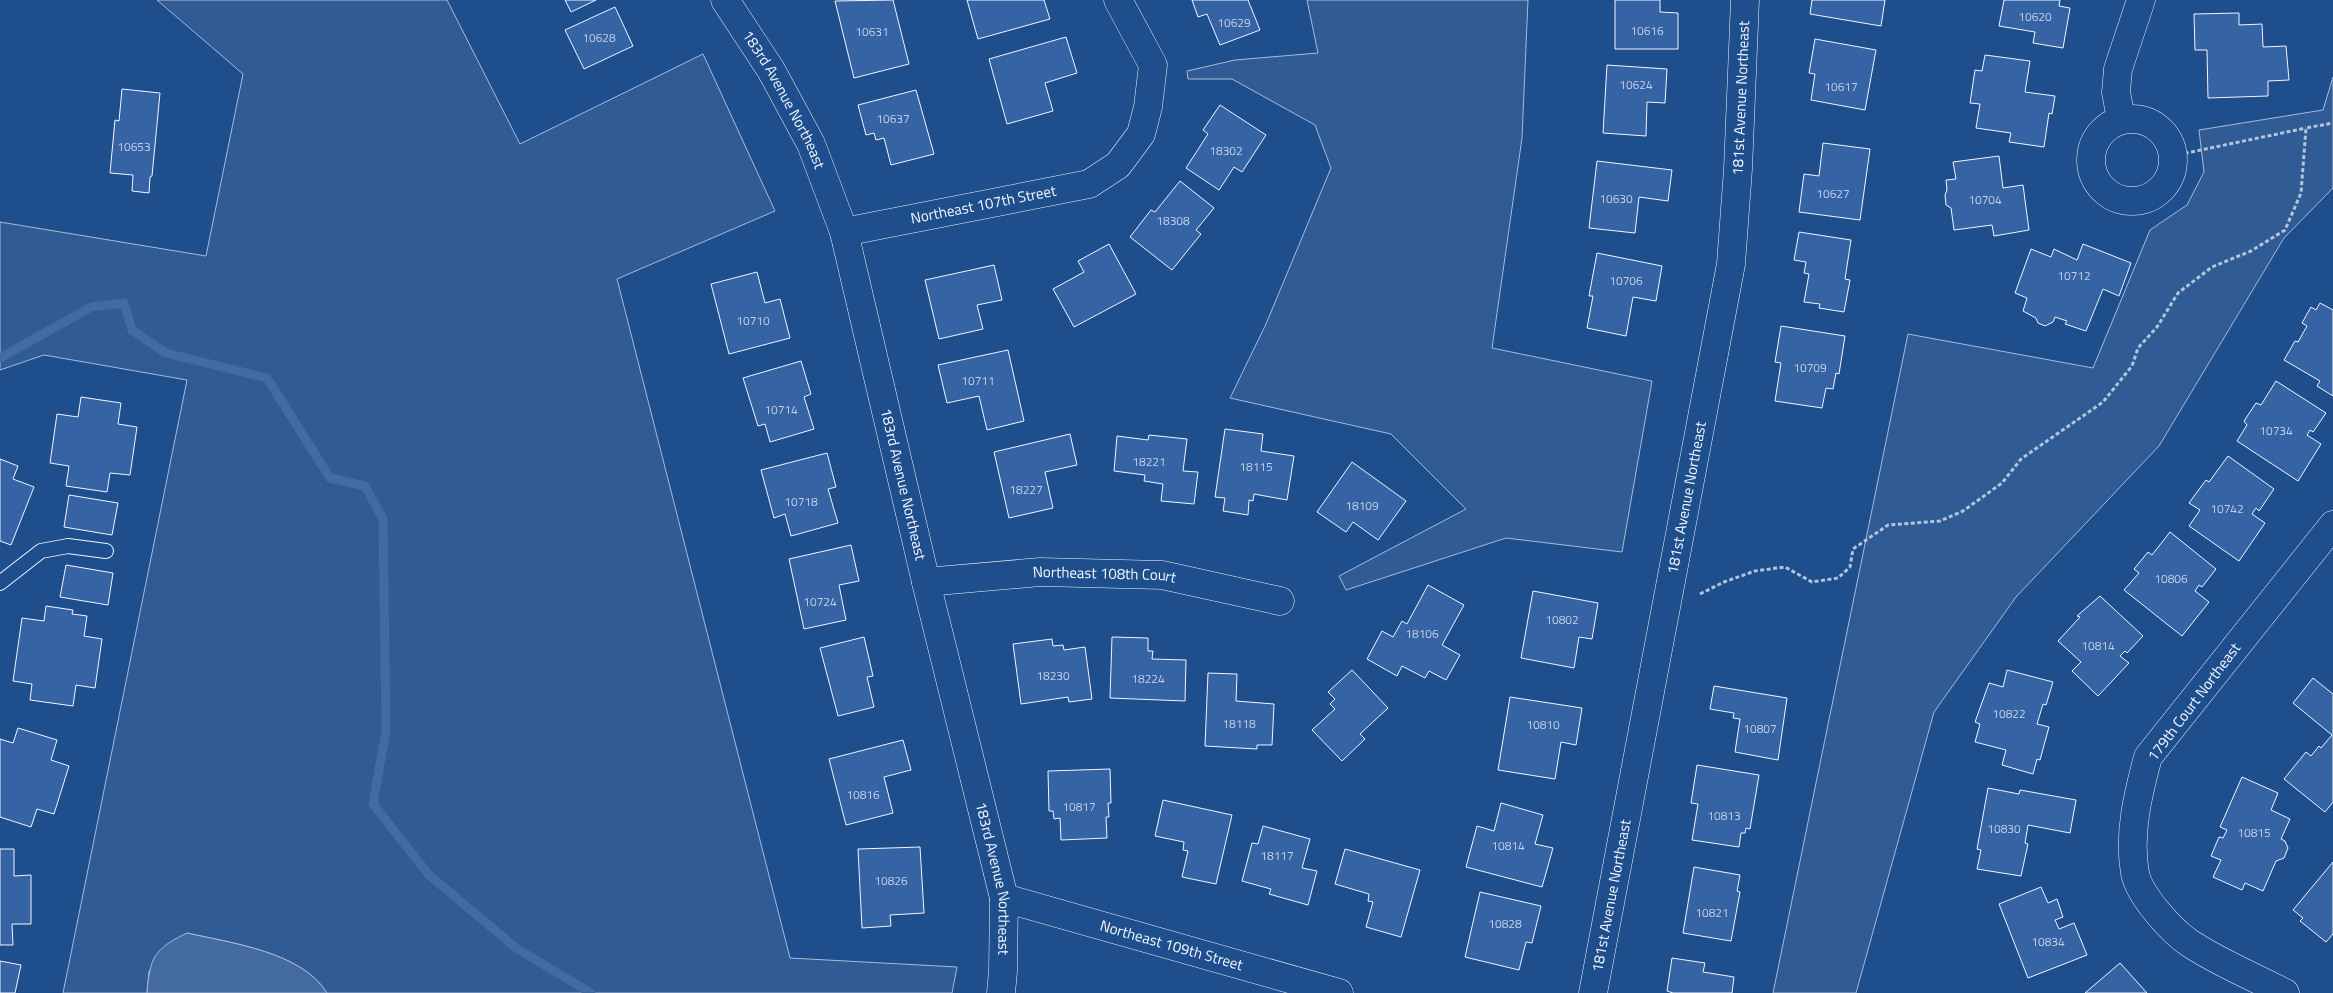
<svg xmlns="http://www.w3.org/2000/svg" width="2333" height="993" font-family="'Titillium Web',sans-serif">
  <rect width="100%" height="100%" fill="#1f4e8c"/>
  <g fill="#305b95" stroke="#a8bbd7">
    <path d="M157,0H447L520,144L703,54L775,211L617,279L790,958L957,967L952,993H327C302,952 231,943 187,933L149,971L147,993H63L187,380L44,355L0,370V222L206,256L243,74Z"/>
    <polygon points="1307,0 1528,0 1522,138 1492,348 1652,381 1622,552 1506,538 1346,590 1339,576 1466,509 1391,434 1230,398 1266,324 1331,168 1315,125 1232,79 1188,79 1187,71 1235,60 1318,53"/>
    <polygon points="2333,77 2333,188 2284,238 2159,446 2016,597 1934,712 1856,993 1773,993 1908,334 2093,368 2150,230 2187,205 2204,172 2199,130 2323,110"/>
  </g>
  <path fill="#446ba0" stroke="#a8bbd7" d="M187,933C231,943 302,952 327,993H147C150,957 154,949 187,933Z"/>
  <g fill="none" stroke-linecap="round" stroke-linejoin="round">
    <polyline stroke="#446ba0" stroke-width="9" points="0,358 91,307 124,303 132,330 166,353 267,378 330,478 365,486 383,519 386,730 373,804 429,875 516,948 591,993"/>
  </g>
  <g fill="#3563a3" stroke="#f2f6ff">
    <polygon points="565,0 596,0 571,12"/>
    <polygon points="893,0 909,64 854,78 835,1"/>
    <polygon points="967,0 1044,0 1050,19 978,39"/>
    <polygon points="1192,0 1248,0 1260,30 1220,45 1207,14 1198,17"/>
    <polygon points="1615,0 1660,0 1660,12 1678,13 1678,49 1615,49"/>
    <polygon points="1812,0 1885,0 1881,26 1810,14"/>
    <polygon points="2004,0 2060,0 2059,6 2070,8 2063,48 2033,43 2035,32 1999,26"/>
    <polygon points="615,7 633,46 584,69 565,30"/>
    <polygon points="2239,13 2239,25 2262,24 2263,47 2286,46 2289,80 2268,81 2268,96 2208,98 2207,50 2195,50 2194,14"/>
    <polygon points="1066,37 1077,73 1045,83 1053,111 1007,124 989,59"/>
    <polygon points="1815,39 1876,50 1865,110 1811,100 1815,74 1809,73"/>
    <polygon points="1985,55 2030,61 2025,92 2055,96 2052,114 2049,113 2044,147 2009,142 2011,133 1976,128 1980,104 1970,103 1975,70 1982,71"/>
    <polygon points="1607,65 1667,69 1665,103 1647,102 1646,136 1603,133"/>
    <polygon points="122,89 160,93 152,176 150,177 149,193 132,191 133,175 110,173 115,120 119,121"/>
    <polygon points="916,90 934,154 891,165 884,138 876,140 874,133 866,135 858,105"/>
    <polygon points="1220,105 1266,135 1242,172 1234,167 1219,190 1186,168 1208,134 1203,130"/>
    <polygon points="1823,143 1870,149 1860,220 1799,212 1804,174 1819,176"/>
    <polygon points="1999,156 2003,188 2023,185 2029,230 1994,236 1992,225 1954,230 1951,208 1946,205 1945,195 1947,190 1946,180 1956,179 1953,162"/>
    <polygon points="1597,161 1672,170 1668,201 1639,197 1635,233 1589,228"/>
    <polygon points="1180,181 1214,208 1196,230 1201,234 1172,270 1130,237 1151,210 1155,212"/>
    <polygon points="1799,232 1851,240 1845,279 1850,280 1844,312 1819,308 1820,304 1804,302 1809,274 1804,273 1806,262 1794,260"/>
    <polygon points="1109,244 1136,294 1074,327 1053,289 1084,272 1078,261"/>
    <polygon points="2083,244 2131,263 2119,296 2103,289 2086,331 2065,324 2067,321 2055,317 2053,322 2045,326 2038,323 2036,318 2023,311 2027,298 2015,293 2031,249 2051,257 2054,249 2077,260"/>
    <polygon points="1597,253 1662,266 1656,301 1633,297 1626,336 1587,328 1593,296 1589,296"/>
    <polygon points="994,265 1002,300 977,305 983,329 939,339 925,280"/>
    <polygon points="757,272 765,303 780,299 790,338 729,354 711,284"/>
    <polygon points="2320,303 2333,310 2333,396 2317,386 2320,381 2284,360 2295,341 2298,342 2307,326 2302,323 2311,307 2316,310"/>
    <polygon points="1781,326 1845,336 1839,374 1836,373 1833,389 1826,388 1822,408 1775,401 1781,363 1775,362"/>
    <polygon points="1008,350 1024,421 987,430 979,396 947,403 938,365"/>
    <polygon points="801,361 811,394 804,397 814,429 770,442 765,424 758,426 743,378"/>
    <polygon points="2276,381 2326,413 2313,432 2310,430 2307,435 2321,444 2298,481 2237,441 2247,425 2244,421 2256,403 2261,405"/>
    <polygon points="81,397 121,403 118,424 137,427 130,475 110,473 107,492 66,486 69,466 50,463 57,414 78,417"/>
    <polygon points="1225,429 1263,434 1261,451 1294,456 1287,500 1254,494 1253,501 1249,500 1248,515 1223,511 1225,498 1215,497"/>
    <polygon points="1070,434 1077,465 1045,472 1053,508 1009,518 994,452"/>
    <polygon points="1149,435 1187,439 1183,471 1198,472 1194,504 1161,501 1163,484 1144,481 1145,475 1114,471 1117,436 1148,440"/>
    <polygon points="827,453 836,487 828,489 838,523 791,536 785,514 774,518 761,470"/>
    <polygon points="2228,456 2274,489 2259,511 2256,508 2252,514 2265,523 2239,561 2189,526 2200,510 2189,503 2206,480 2209,482"/>
    <polygon points="0,459 18,466 13,479 34,487 11,545 0,541"/>
    <polygon points="1352,462 1406,501 1378,540 1353,522 1346,532 1317,512"/>
    <polygon points="69,495 118,503 112,535 64,527"/>
    <polygon points="2170,532 2216,569 2202,587 2199,585 2195,591 2209,602 2182,636 2124,590 2139,573 2134,569 2148,552 2152,555"/>
    <polygon points="851,545 859,581 839,585 846,620 804,629 789,559"/>
    <polygon points="66,565 113,573 108,605 60,597"/>
    <polygon points="1428,585 1464,605 1442,645 1460,655 1446,680 1429,671 1425,678 1402,666 1397,676 1367,659 1382,631 1393,637 1402,621 1407,624"/>
    <polygon points="1533,591 1598,603 1592,639 1579,637 1574,668 1521,658"/>
    <polygon points="2100,596 2143,636 2127,653 2125,651 2120,656 2129,663 2098,696 2072,671 2081,662 2058,641 2080,617 2077,616"/>
    <polygon points="46,606 73,610 72,614 87,616 84,636 102,639 95,688 76,685 73,706 30,700 32,684 13,681 22,618 44,621"/>
    <polygon points="864,637 873,676 867,677 874,707 838,716 820,648"/>
    <polygon points="1112,637 1148,638 1148,651 1153,651 1152,659 1186,660 1185,701 1110,698"/>
    <polygon points="1052,639 1053,646 1063,645 1064,650 1085,647 1092,699 1069,702 1068,697 1021,704 1013,644"/>
    <polygon points="1352,670 1388,708 1360,734 1365,739 1342,761 1312,730 1335,709 1330,704 1335,699 1328,692"/>
    <polygon points="2007,670 2053,682 2046,705 2043,704 2037,724 2049,727 2040,760 2037,759 2033,774 2002,765 2006,750 1975,742 1980,724 1975,722 1989,683 2003,687"/>
    <polygon points="1208,673 1237,674 1236,701 1274,704 1272,745 1257,745 1257,749 1205,746"/>
    <polygon points="2313,678 2333,694 2333,802 2325,812 2284,779 2306,752 2311,756 2319,746 2321,748 2332,735 2293,703"/>
    <polygon points="1714,686 1787,698 1778,760 1735,752 1740,719 1733,718 1734,713 1710,709"/>
    <polygon points="1510,697 1582,708 1576,745 1561,742 1555,779 1498,770"/>
    <polygon points="18,728 57,740 51,760 69,766 54,814 37,809 31,827 0,817 0,739 13,743"/>
    <polygon points="903,740 911,770 884,777 893,813 846,825 829,759"/>
    <polygon points="1697,765 1759,775 1750,829 1746,828 1745,833 1741,833 1739,847 1692,840 1698,804 1691,803"/>
    <polygon points="1110,769 1111,803 1108,803 1109,817 1106,817 1107,838 1061,840 1060,818 1054,819 1053,811 1049,811 1048,771"/>
    <polygon points="2242,777 2278,793 2271,810 2290,819 2281,839 2285,841 2288,848 2284,858 2276,861 2263,891 2245,883 2242,890 2213,877 2221,860 2211,856 2219,837 2223,838 2227,830 2220,827"/>
    <polygon points="1988,788 2019,794 2020,790 2076,800 2070,833 2028,825 2025,843 2028,844 2021,876 1977,869 1981,850 1977,849"/>
    <polygon points="1163,800 1232,815 1216,884 1182,877 1188,851 1183,850 1184,842 1155,836"/>
    <polygon points="1501,803 1543,815 1535,844 1553,848 1542,887 1466,867 1477,826 1494,831"/>
    <polygon points="1263,826 1310,839 1302,868 1317,871 1308,905 1269,894 1271,889 1242,881 1252,843 1258,844"/>
    <polygon points="920,847 924,913 890,915 891,926 862,928 858,849"/>
    <polygon points="0,849 14,849 14,876 31,875 31,924 12,924 13,945 0,945"/>
    <polygon points="1345,849 1420,870 1401,937 1366,927 1373,902 1368,901 1369,894 1335,884"/>
    <polygon points="2333,862 2333,934 2326,942 2300,921 2303,918 2293,910"/>
    <polygon points="1694,867 1740,875 1737,891 1740,892 1731,941 1683,933"/>
    <polygon points="2041,887 2048,903 2057,899 2063,917 2055,920 2059,929 2074,923 2087,955 2028,978 1999,904"/>
    <polygon points="1480,892 1541,906 1532,943 1526,942 1519,970 1465,957"/>
    <polygon points="1672,958 1705,963 1703,972 1734,977 1732,993 1673,993 1667,991"/>
    <polygon points="0,961 21,965 15,993 0,993"/>
    <polygon points="2120,963 2147,993 2085,993"/>
  </g>
  <g fill="none" stroke-linecap="round" stroke-linejoin="round">
    <g stroke="#f2f6ff" stroke-width="16">
      <polyline id="lane" points="0,583 41,551 68,546 106,551"/>
    </g>
    <g stroke="#f2f6ff" stroke-width="29">
      <g id="street">
        <path id="s1" d="M725,0L771,70L811,144L844,232L926,582L1004,898L1003,971L1001,993"/>
        <circle cx="2132" cy="160" r="41"/>
        <polyline points="2121,120 2116,92 2118,69 2141,0"/>
        <path id="s2" d="M844,232L1089,184L1118,165L1141,134L1148,107L1153,65L1118,0"/>
        <path id="s3" d="M926,582L1040,572L1162,575L1280,601"/>
        <path id="s4" d="M1004,898L1339,993"/>
        <path id="s5" d="M1593,993L1731,264L1738,169L1745,0"/>
        <path d="M2285,993C2254,977 2220,963 2191,944C2172,932 2139,895 2135,873C2128,834 2138,794 2148,757L2333,525"/>
      </g>
    </g>
    <g stroke="#b3c4dc" stroke-width="3" stroke-dasharray="4 2.5" stroke-linecap="butt">
      <polyline points="2172,156 2306,128"/>
      <polyline points="1700,594 1724,582 1755,571 1785,567 1812,582 1838,578 1850,567 1853,549 1888,525 1940,521 1963,511 2002,483 2021,459 2103,402 2132,366 2138,348 2157,327 2178,293 2212,267 2251,251 2285,230 2301,193 2306,128 2333,123"/>
    </g>
    <use href="#lane" stroke="#1f4e8c" stroke-width="14"/>
    <use href="#street" stroke="#1f4e8c" stroke-width="28"/>
  </g>
  <g text-anchor="middle" stroke-width="4" stroke-linejoin="round" paint-order="stroke">
    <g font-size="12" fill="#c3d1e8">
      <text x="2035" y="21">10620</text>
      <text x="1234" y="27">10629</text>
      <text x="1647" y="35">10616</text>
      <text x="872" y="36">10631</text>
      <text x="599" y="42">10628</text>
      <text x="1636" y="89">10624</text>
      <text x="1841" y="91">10617</text>
      <text x="893" y="123">10637</text>
      <text x="134" y="151">10653</text>
      <text x="1226" y="155">18302</text>
      <text x="1833" y="198">10627</text>
      <text x="1616" y="203">10630</text>
      <text x="1985" y="204">10704</text>
      <text x="1173" y="225">18308</text>
      <text x="2074" y="280">10712</text>
      <text x="1626" y="285">10706</text>
      <text x="753" y="325">10710</text>
      <text x="1810" y="372">10709</text>
      <text x="978" y="385">10711</text>
      <text x="781" y="414">10714</text>
      <text x="2276" y="435">10734</text>
      <text x="1149" y="466">18221</text>
      <text x="1256" y="471">18115</text>
      <text x="1026" y="494">18227</text>
      <text x="801" y="506">10718</text>
      <text x="1362" y="510">18109</text>
      <text x="2227" y="513">10742</text>
      <text x="2171" y="583">10806</text>
      <text x="820" y="606">10724</text>
      <text x="1562" y="624">10802</text>
      <text x="1422" y="638">18106</text>
      <text x="2098" y="650">10814</text>
      <text x="1053" y="680">18230</text>
      <text x="1148" y="683">18224</text>
      <text x="2009" y="718">10822</text>
      <text x="1239" y="728">18118</text>
      <text x="1543" y="729">10810</text>
      <text x="1760" y="733">10807</text>
      <text x="863" y="799">10816</text>
      <text x="1079" y="811">10817</text>
      <text x="1724" y="820">10813</text>
      <text x="2004" y="833">10830</text>
      <text x="2254" y="837">10815</text>
      <text x="1508" y="850">10814</text>
      <text x="1277" y="860">18117</text>
      <text x="891" y="885">10826</text>
      <text x="1712" y="917">10821</text>
      <text x="1505" y="928">10828</text>
      <text x="2048" y="946">10834</text>
    </g>
    <g font-size="15" fill="#f2f6ff" stroke="#1f4e8c">
      <text dy="5" stroke="none"><textPath href="#s5" startOffset="908">181st Avenue Northeast</textPath></text>
      <text dy="5" stroke="none"><textPath href="#s1" startOffset="116">183rd Avenue Northeast</textPath></text>
      <text dy="5" stroke="none"><textPath href="#s2" startOffset="142">Northeast 107th Street</textPath></text>
      <text dy="5" stroke="none"><textPath href="#s1" startOffset="521">183rd Avenue Northeast</textPath></text>
      <text dy="5" stroke="none"><textPath href="#s5" startOffset="504">181st Avenue Northeast</textPath></text>
      <text dy="5" stroke="none"><textPath href="#s3" startOffset="179">Northeast 108th Court</textPath></text>
      <text transform="translate(2194 702) rotate(-53)" y="5">179th Court Northeast</text>
      <text dy="5" stroke="none"><textPath href="#s1" startOffset="926">183rd Avenue Northeast</textPath></text>
      <text dy="5" stroke="none"><textPath href="#s5" startOffset="99">181st Avenue Northeast</textPath></text>
      <text dy="5" stroke="none"><textPath href="#s4" startOffset="174">Northeast 109th Street</textPath></text>
    </g>
  </g>
</svg>
